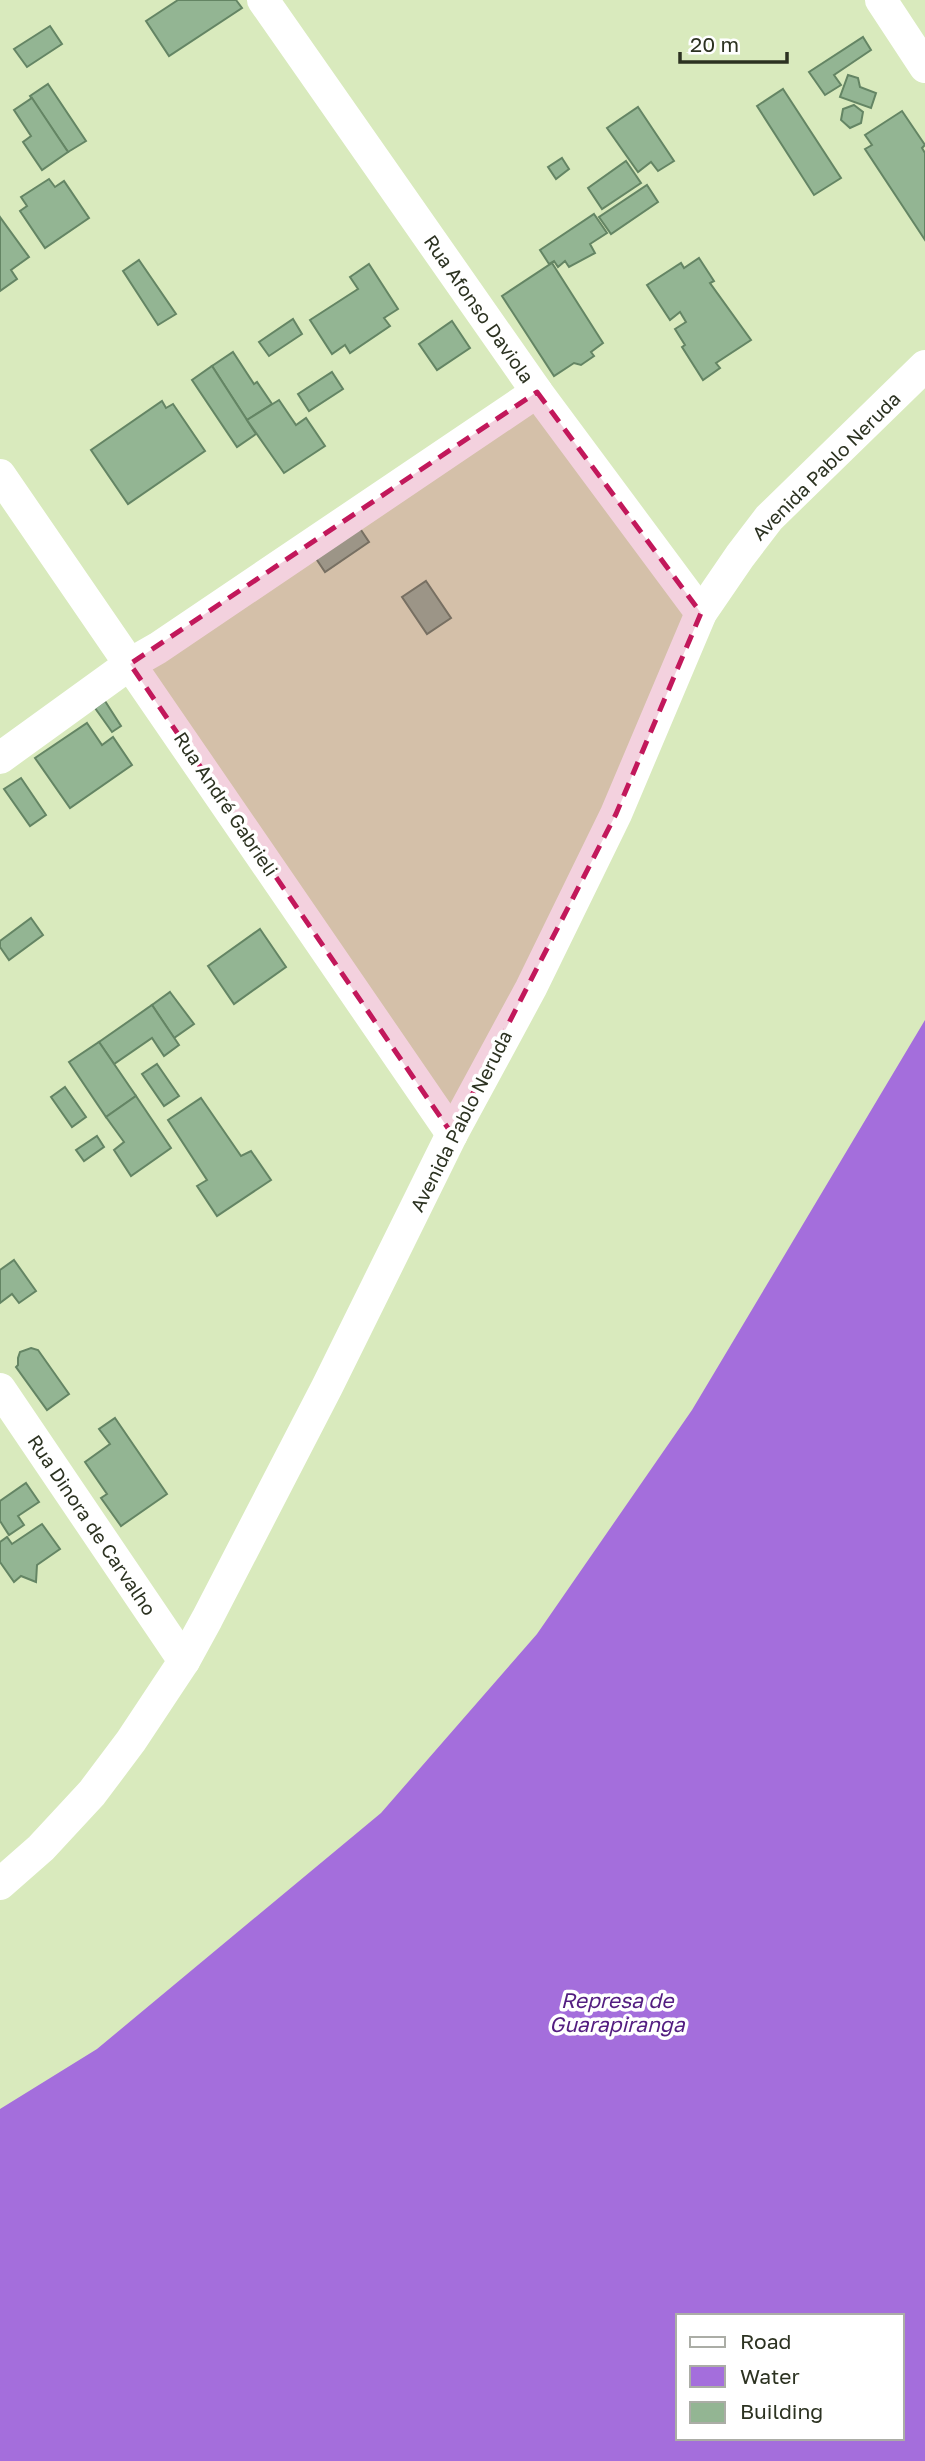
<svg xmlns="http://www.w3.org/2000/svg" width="925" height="2461" font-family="'Golos Text',sans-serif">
  <rect width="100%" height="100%" fill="#d9eabd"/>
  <path fill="#a46edc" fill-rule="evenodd" d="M925,1020V2461H0V2109L97,2049L381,1813L537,1634L692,1410ZM678,2316H902V2438H678Z"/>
  <g fill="#93b593" stroke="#648564" stroke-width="2">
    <polygon points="178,0 236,0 242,8 169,56 146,21"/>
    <polygon points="50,26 62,44 27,67 14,49"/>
    <polygon points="863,37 871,50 834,75 841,85 825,95 809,72"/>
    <polygon points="848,75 858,78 860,87 876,93 871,108 840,97"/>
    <polygon points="48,84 86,141 68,152 30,96"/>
    <polygon points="783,89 841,178 814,195 757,106"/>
    <polygon points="32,98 68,152 42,170 23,142 31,136 14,110"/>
    <polygon points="854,105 863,112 861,123 850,128 841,120 843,109"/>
    <polygon points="638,107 674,161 658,171 651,162 638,172 607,128"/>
    <polygon points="902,111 925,145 922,148 925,153 925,240 865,149 872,145 865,135"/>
    <polygon points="562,158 569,169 556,179 548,167"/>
    <polygon points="626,161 641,183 602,209 588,188"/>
    <polygon points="49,179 55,187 64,181 89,218 45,248 20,211 27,206 21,197"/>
    <polygon points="647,185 658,202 611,234 599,217"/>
    <polygon points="594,214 607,233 590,244 595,253 569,267 565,261 558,267 554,261 549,264 540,250"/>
    <polygon points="0,217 29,257 11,270 17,279 0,291"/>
    <polygon points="699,258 714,281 710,283 751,340 716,363 720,368 703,380 682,347 685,345 675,329 686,322 680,312 670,320 647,285 681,263 684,268"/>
    <polygon points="139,260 176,314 158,325 123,271"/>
    <polygon points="552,263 603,343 591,352 594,356 581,365 574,363 554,376 502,296"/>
    <polygon points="369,264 398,309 384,318 390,326 350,353 345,345 332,354 310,320 358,289 350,277"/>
    <polygon points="293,319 302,334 269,356 259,342"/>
    <polygon points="452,321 470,348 437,370 419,344"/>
    <polygon points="233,352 254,384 257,382 272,404 247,420 212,366"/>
    <polygon points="212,366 256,434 237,447 192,380"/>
    <polygon points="332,372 343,389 309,411 298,394"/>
    <polygon points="279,400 296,425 306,418 325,446 284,473 247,420"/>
    <polygon points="162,401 166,408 173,404 205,451 128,504 91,450"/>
    <polygon points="359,527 369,542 325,572 315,557"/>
    <polygon points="426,581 451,618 427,634 402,597"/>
    <polygon points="105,701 121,726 112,732 95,708"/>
    <polygon points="87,723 102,745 113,737 132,765 70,808 35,758"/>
    <polygon points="21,778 46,815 30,826 4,789"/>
    <polygon points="31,918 43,935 9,960 0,947 0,941"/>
    <polygon points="260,929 286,967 234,1004 208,966"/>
    <polygon points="170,992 194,1024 174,1038 152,1005"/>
    <polygon points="152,1005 179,1045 164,1056 152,1038 114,1064 99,1042"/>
    <polygon points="99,1042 136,1096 106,1117 69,1062"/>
    <polygon points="157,1064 179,1096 164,1106 142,1074"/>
    <polygon points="65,1087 86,1117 72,1127 51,1097"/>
    <polygon points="136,1096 171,1148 131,1176 114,1150 124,1142 106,1117"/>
    <polygon points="201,1098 241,1156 251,1151 271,1180 217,1216 197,1186 207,1180 168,1120"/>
    <polygon points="97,1136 104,1147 84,1161 76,1150"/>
    <polygon points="14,1260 36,1291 19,1303 12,1294 0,1303 0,1270"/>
    <polygon points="31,1348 38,1350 69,1394 47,1410 16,1367 18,1365 18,1358 20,1352"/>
    <polygon points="115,1418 167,1494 121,1526 101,1498 107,1494 85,1462 110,1444 99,1429"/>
    <polygon points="26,1483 39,1502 18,1516 24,1525 9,1535 0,1521 0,1501"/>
    <polygon points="42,1524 60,1549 37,1565 36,1582 21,1576 14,1582 0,1562 0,1542 7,1537 12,1544"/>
  </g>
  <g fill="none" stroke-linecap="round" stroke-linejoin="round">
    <g stroke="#fff" stroke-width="32">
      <polyline points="263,0 537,392 701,613"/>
      <polyline points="881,0 925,67"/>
      <polyline points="0,475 452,1134"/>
      <polyline points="0,758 130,664 158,648 537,392"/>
      <polyline points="0,1389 184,1661"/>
      <polyline points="0,1884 41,1848 92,1793 131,1741 184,1661 207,1619 327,1387 452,1134 531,988 616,814 701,613 740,556 769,518 925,366"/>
    </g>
  </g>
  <path fill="#c2185b" fill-opacity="0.2" stroke="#c2185b" stroke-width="5" stroke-dasharray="14 9" stroke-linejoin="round" d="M537,392L701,613L616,814L452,1134L130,664Z"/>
  <g text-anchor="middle" stroke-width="7" stroke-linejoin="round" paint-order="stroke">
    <g font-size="19" fill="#2c3221" stroke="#fff">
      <text transform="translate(479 309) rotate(55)" y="7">Rua Afonso Daviola</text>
      <text transform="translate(826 466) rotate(-45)" y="7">Avenida Pablo Neruda</text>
      <text transform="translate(226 804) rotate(56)" y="7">Rua André Gabrieli</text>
      <text transform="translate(461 1121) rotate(-63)" y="7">Avenida Pablo Neruda</text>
      <text transform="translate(92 1525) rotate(56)" y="7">Rua Dinora de Carvalho</text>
    </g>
    <g font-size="21" font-style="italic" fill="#531d80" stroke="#fff">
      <text x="617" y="2008">Represa de<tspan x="617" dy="24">Guarapiranga</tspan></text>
    </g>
  </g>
  <rect x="676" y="2314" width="228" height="126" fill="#ffffff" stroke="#abada6" stroke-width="2"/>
  <rect x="690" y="2337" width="35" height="10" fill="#ffffff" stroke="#abada6" stroke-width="2"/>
  <text x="740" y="2349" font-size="21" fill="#2c3221">Road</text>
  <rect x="690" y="2366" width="35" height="21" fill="#a46edc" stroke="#abada6" stroke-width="2"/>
  <text x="740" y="2384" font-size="21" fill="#2c3221">Water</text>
  <rect x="690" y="2402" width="35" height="21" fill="#93b593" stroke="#abada6" stroke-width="2"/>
  <text x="740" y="2419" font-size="21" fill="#2c3221">Building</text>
  <path d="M680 52v10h107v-10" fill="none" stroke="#2c3221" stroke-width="3.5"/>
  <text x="690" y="52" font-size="21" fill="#2c3221" stroke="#ffffff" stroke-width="5" paint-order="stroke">20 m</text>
</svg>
